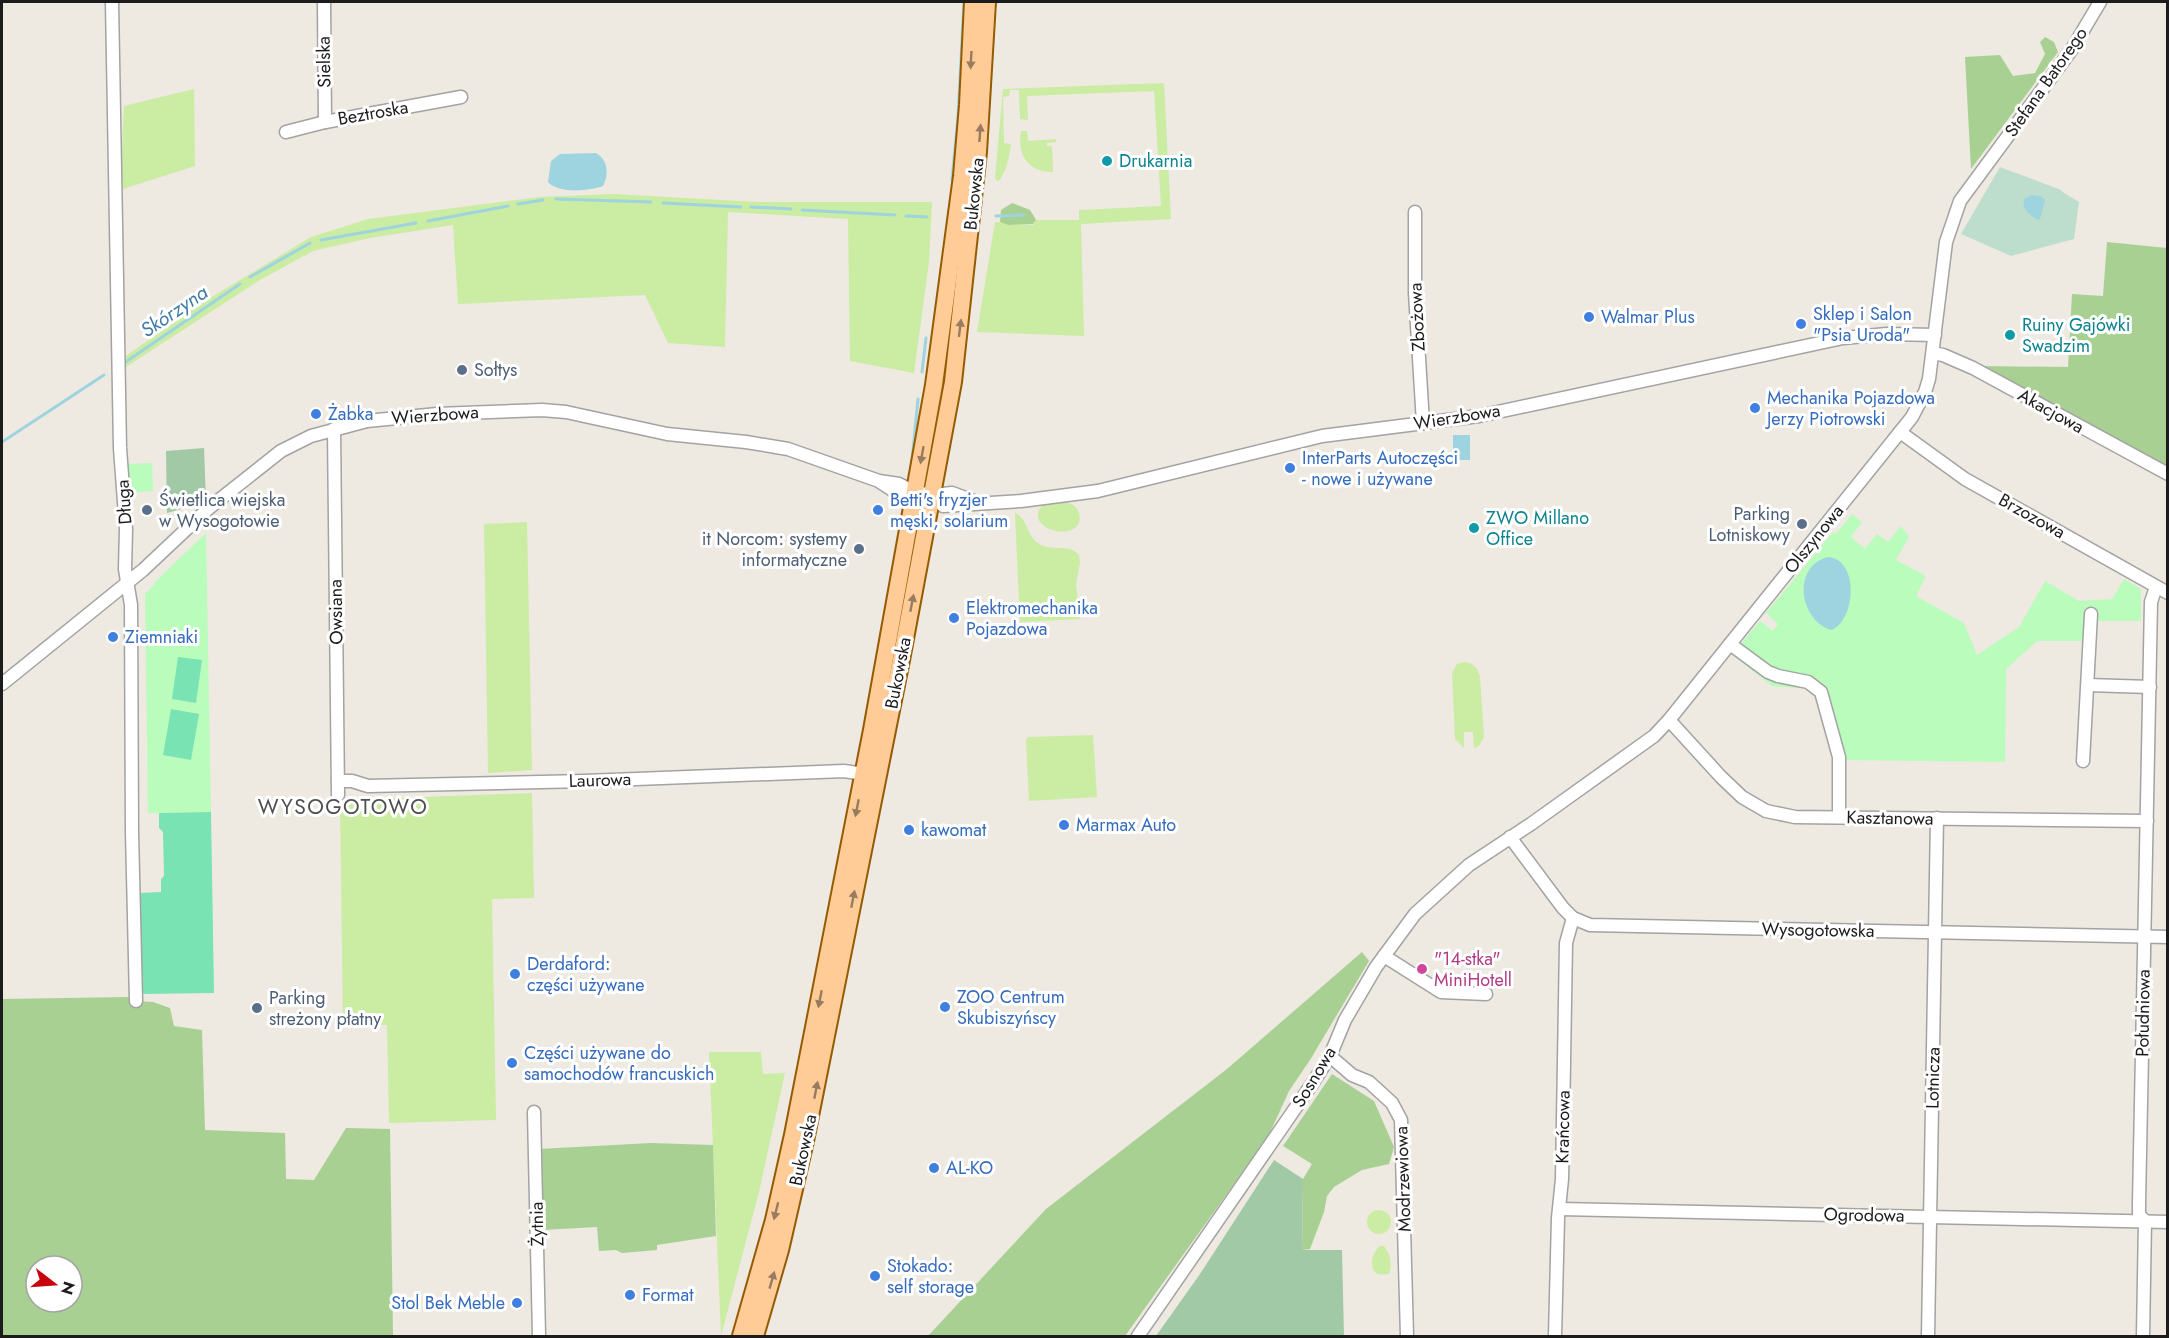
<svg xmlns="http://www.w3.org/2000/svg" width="2169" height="1338" font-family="Jost,sans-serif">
  <rect width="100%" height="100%" fill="#eee9e1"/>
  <g fill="#cbeca3">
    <path d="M1164,83L1171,219L1081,224L1084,336L977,332L995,222H1000L1008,225H1033L1036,220H1079V210L1161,206L1154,91L1027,96L1028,120L1020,119L1019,90H1010L1009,96L1003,97L1004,143L1011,144C1009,158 1007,169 999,181H997L995,178L1003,89Z"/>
    <polygon points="194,89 195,166 120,190 124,106"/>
    <path d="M1021,131H1027L1028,141L1056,139V142L1047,143V146H1052L1053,172C1028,172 1017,155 1021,131Z"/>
    <polygon points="614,194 758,202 932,202 929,262 914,373 850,361 848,219 728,212 725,347 668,343 645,295 458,304 453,225 370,238 313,251 260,280 123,369 123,358 197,306 311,237 368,219 540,197"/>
    <path d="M1065,502C1072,504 1077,506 1079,513C1087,545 1019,531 1043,504Z"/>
    <path d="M1015,513C1028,519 1026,535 1038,543C1051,553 1068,542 1079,555L1080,563L1076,584L1080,619L1020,622Z"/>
    <polygon points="527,522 532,770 488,773 484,524"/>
    <path d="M1464,662C1474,663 1477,668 1480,676L1484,737L1479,746L1474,748L1473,732H1464V748L1455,739L1452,673L1457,664Z"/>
    <polygon points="1093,735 1097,797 1029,801 1026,740 1028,737"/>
    <polygon points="532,793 534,898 492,899 496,1120 389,1123 387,1025 343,1024 340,800"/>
    <polygon points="709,1052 761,1052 763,1074 785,1073 759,1192 721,1336"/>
    <circle cx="1379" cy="1222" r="12"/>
    <path d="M1380,1246H1384C1391,1256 1392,1263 1389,1274C1386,1274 1382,1275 1378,1274C1367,1269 1373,1251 1380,1246Z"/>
  </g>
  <g fill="#a9d093" fill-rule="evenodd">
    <polygon points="2045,37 2054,42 2058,52 1971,169 1965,57 2000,55 2013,76 2035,73 2045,54 2040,42"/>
    <polygon points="1012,203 1030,210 1036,220 1033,224 1008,225 1000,222 1001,210"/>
    <polygon points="2107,242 2167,248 2167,468 1974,366 2068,367 2072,294 2103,296"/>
    <polygon points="1362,952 1369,961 1310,1060 1289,1091 1269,1135 1125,1336 928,1336 1046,1209 1227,1069"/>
    <path d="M128,997L136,1001L153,1002L170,1008L174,1026L202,1030L205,1130L285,1133L286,1179L314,1180L346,1128L390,1129L393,1336H2V999ZM36,1266H72V1302H36Z"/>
    <polygon points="1332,1074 1374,1101 1394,1147 1389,1164 1362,1170 1334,1187 1327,1196 1324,1212 1310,1249 1302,1250 1303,1179 1312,1164 1283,1146"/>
    <polygon points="651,1143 713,1145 716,1236 657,1245 657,1250 622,1253 616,1250 599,1251 597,1227 542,1230 539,1149"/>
  </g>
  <polygon fill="#bddecd" points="2000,167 2061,190 2064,193 2079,202 2074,239 2011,256 1961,234"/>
  <g fill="#a1c9a5">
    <polygon points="204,448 206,502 167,513 166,451"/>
    <polygon points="1274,1160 1303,1179 1302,1250 1342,1250 1344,1336 1156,1336 1200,1274"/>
  </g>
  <g fill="#bafcbc">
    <polygon points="152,463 153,491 128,493 126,464"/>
    <polygon points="1852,514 1862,522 1851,537 1865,549 1877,534 1888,542 1901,526 1909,537 1896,560 1926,576 1916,596 1964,623 1977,655 2019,627 2045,581 2079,601 2112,599 2124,579 2141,589 2141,621 2095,621 2095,641 2037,641 2006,669 2005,762 1844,760 1822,690 1772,686 1732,655 1760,621 1773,631 1778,624 1766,613 1833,532 1836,534"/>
    <polygon points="206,533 211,812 148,813 145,594 154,585 155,582"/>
  </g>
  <g fill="#79e3b4">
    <polygon points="178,657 202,660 196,703 172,699"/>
    <polygon points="171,709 199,714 191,760 163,755"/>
    <polygon points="211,812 214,993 144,994 141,991 139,893 161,892 161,879 164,876 163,832 159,828 159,813"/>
  </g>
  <g fill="#9ed4df">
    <path d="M596,153C608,160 609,174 603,186C588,191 559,194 548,182L551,161L560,154Z"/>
    <path d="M2031,195L2041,196L2045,200L2040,219L2038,220C2029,215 2022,210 2024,199Z"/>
    <rect x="1453" y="435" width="17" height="25"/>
    <path d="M1829,557C1861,562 1854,623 1831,630C1798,620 1792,564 1829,557Z"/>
  </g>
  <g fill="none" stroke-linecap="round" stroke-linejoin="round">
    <g stroke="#9ed4df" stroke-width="3">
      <polyline points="995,7 996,2"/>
      <polyline points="952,180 958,117 964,2"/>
      <polyline points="556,199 651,202"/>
      <polyline points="663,203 741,207"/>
      <polyline points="518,204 543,200"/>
      <polyline points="751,207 791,209"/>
      <polyline points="802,210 895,215"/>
      <polyline points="906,216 927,217"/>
      <polyline points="996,216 1024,215"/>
      <polyline points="428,221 508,206"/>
      <polyline points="321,240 416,223"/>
      <polyline points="250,277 310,243"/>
      <polyline points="124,363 240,284"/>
      <polyline points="922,372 926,338"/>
      <polyline points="2,442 104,375"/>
      <polyline points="912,461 918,399"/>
    </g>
    <g stroke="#a3a3a3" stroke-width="15">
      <g id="minor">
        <polyline points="112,2 120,448 126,529 125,569 131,605 132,832 136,1001"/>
        <polyline points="324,2 325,122"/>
        <polyline points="286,132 325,122 461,97"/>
        <polyline points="1415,212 1415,293 1423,423"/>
        <polyline points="1933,353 1943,355 1973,368 2168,474"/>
        <polyline points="334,429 338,795"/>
        <polyline points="1900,432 1965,479 2168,593"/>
        <polyline points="880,482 897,493 915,492 932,495 952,493 979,503"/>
        <polyline points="932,495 943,506 1021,501 1098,491 1322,436 1479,416 1843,338 1887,334 1935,335"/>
        <polyline points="1730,644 1768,672 1778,676 1808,682 1821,692 1839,757 1839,817"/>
        <polyline points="2,684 143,570 209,508 281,451 311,436 367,421 437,414 542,410 566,412 667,434 746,442 788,449 879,481 899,484 915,492"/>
        <polyline points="2088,685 2150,687"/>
        <polyline points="1669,720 1721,777 1742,797 1766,811 1795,817 2147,821"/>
        <polyline points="2083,761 2091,614"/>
        <polyline points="338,781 352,781 368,786 585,781 844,771 864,774"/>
        <polyline points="1510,837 1563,908 1573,918 1590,925 2168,937"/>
        <polyline points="1384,956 1441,992 1486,994"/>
        <polyline points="1330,1056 1352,1075 1369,1082 1392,1103 1401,1120 1407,1336"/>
        <polyline points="534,1112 539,1336"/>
        <polyline points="1560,1209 2168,1222"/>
        <polyline points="1138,1336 1312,1084 1330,1056 1345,1020 1376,967 1415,914 1469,865 1531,824 1654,736 1669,720 1912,417 1925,392 1929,379 1946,242 1960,201 2072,49 2100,2"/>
        <polyline points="1555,1336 1558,1218 1562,1179 1566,943 1573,918"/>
        <polyline points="1928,1336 1937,818"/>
        <polyline points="2143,1336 2145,1221 2139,1215 2139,1203 2151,602 2156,587"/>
      </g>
    </g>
    <g stroke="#955b00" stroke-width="20">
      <g id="major">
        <polyline points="741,1336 774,1220 793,1135 872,730 934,385 962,176 968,105 973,2"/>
        <polyline points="755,1336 780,1250 805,1141 901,660 953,382 978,152 987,2"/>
      </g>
    </g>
    <use href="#minor" stroke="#fff" stroke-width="12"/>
    <use href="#major" stroke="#ffcb96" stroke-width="16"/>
  </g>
  <defs><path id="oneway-solid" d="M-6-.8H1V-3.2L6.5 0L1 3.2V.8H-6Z" transform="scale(1.5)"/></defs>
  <g fill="#997c5f">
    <use href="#oneway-solid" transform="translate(971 60) rotate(93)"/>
    <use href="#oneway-solid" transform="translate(980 133) rotate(-86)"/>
    <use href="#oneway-solid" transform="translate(960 328) rotate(-83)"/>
    <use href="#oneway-solid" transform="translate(922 455) rotate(100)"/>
    <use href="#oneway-solid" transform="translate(912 603) rotate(-79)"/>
    <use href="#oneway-solid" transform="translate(857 808) rotate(101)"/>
    <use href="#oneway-solid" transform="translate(853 899) rotate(-79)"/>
    <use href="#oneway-solid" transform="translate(820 999) rotate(101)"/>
    <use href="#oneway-solid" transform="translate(816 1090) rotate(-79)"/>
    <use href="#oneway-solid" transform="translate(776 1211) rotate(104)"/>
    <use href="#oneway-solid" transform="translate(772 1280) rotate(-74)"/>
  </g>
  <g fill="#0f9aa8" stroke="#fff" stroke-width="2">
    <circle cx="1107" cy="161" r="6"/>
    <circle cx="2010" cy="335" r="6"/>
    <circle cx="1474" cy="528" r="6"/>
  </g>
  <g fill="#3f7fe0" stroke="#fff" stroke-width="2">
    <circle cx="1589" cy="317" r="6"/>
    <circle cx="1801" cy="324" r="6"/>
    <circle cx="1755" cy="408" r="6"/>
    <circle cx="316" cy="414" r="6"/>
    <circle cx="1290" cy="468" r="6"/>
    <circle cx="878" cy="510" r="6"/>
    <circle cx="954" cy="618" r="6"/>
    <circle cx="113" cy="637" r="6"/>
    <circle cx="1064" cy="825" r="6"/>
    <circle cx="909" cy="830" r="6"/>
    <circle cx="515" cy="974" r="6"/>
    <circle cx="945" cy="1007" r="6"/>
    <circle cx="512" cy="1063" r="6"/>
    <circle cx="934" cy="1168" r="6"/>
    <circle cx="875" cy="1276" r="6"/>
    <circle cx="630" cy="1295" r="6"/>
    <circle cx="517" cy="1303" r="6"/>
  </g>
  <g fill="#5c6f8a" stroke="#fff" stroke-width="2">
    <circle cx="462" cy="370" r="6"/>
    <circle cx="147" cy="510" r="6"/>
    <circle cx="1802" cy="524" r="6"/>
    <circle cx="859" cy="549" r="6"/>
    <circle cx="257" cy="1008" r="6"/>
  </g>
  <circle fill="#d1479c" stroke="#fff" stroke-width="2" cx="1422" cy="969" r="6"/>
  <g text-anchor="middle" stroke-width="6" stroke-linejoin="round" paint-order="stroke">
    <g font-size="18" fill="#1c1c1c" stroke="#fff">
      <text transform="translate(324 62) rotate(-91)" y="6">Sielska</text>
      <text transform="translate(2046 82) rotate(-55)" y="6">Stefana Batorego</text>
      <text transform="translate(373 113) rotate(-10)" y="6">Beztroska</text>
      <text transform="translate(974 194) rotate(-84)" y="6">Bukowska</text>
      <text transform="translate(1417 317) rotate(-93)" y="6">Zbożowa</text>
      <text transform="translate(2051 411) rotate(29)" y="6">Akacjowa</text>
      <text transform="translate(435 415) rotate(-4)" y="6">Wierzbowa</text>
      <text transform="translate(1457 417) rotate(-9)" y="6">Wierzbowa</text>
      <text transform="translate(124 502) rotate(-94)" y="6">Długa</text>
      <text transform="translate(2032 516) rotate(29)" y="6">Brzozowa</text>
      <text transform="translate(1814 539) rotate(-51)" y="6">Olszynowa</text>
      <text transform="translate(336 612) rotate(-91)" y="6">Owsiana</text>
      <text transform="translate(898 673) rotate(-79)" y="6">Bukowska</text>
      <text transform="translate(600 780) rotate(-2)" y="6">Laurowa</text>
      <text transform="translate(1890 818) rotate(1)" y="6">Kasztanowa</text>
      <text transform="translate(1818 930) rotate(1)" y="6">Wysogotowska</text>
      <text transform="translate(2143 1013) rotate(-89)" y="6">Południowa</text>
      <text transform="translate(1314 1077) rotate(-59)" y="6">Sosnowa</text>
      <text transform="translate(1933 1078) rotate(-89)" y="6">Lotnicza</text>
      <text transform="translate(1563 1127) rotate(-89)" y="6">Krańcowa</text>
      <text transform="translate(803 1150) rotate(-78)" y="6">Bukowska</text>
      <text transform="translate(1403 1179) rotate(-92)" y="6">Modrzewiowa</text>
      <text transform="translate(1864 1215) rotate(1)" y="6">Ogrodowa</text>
      <text transform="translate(537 1224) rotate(-91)" y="6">Żytnia</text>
    </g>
    <g font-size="18" fill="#0d838f" stroke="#fff" text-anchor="start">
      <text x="1119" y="167">Drukarnia</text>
      <text x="2022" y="331">Ruiny Gajówki<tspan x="2022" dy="21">Swadzim</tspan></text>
      <text x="1486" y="524">ZWO Millano<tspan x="1486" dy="21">Office</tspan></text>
    </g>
    <g font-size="18" fill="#366cbe" stroke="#fff" text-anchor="start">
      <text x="1813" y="320">Sklep i Salon<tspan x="1813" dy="21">"Psia Uroda"</tspan></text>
      <text x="1601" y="323">Walmar Plus</text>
      <text x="1767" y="404">Mechanika Pojazdowa<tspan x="1767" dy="21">Jerzy Piotrowski</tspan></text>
      <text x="328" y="420">Żabka</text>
      <text x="1302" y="464">InterParts Autoczęści<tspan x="1302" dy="21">- nowe i używane</tspan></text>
      <text x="890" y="506">Betti's fryzjer<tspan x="890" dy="21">męski, solarium</tspan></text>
      <text x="966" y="614">Elektromechanika<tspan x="966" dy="21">Pojazdowa</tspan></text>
      <text x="125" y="643">Ziemniaki</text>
      <text x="1076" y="831">Marmax Auto</text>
      <text x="921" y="836">kawomat</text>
      <text x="527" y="970">Derdaford:<tspan x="527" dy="21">części używane</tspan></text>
      <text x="957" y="1003">ZOO Centrum<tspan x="957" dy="21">Skubiszyńscy</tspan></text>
      <text x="524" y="1059">Części używane do<tspan x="524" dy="21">samochodów francuskich</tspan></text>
      <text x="946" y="1174">AL-KO</text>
      <text x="887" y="1272">Stokado:<tspan x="887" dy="21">self storage</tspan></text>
      <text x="642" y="1301">Format</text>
      <text x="505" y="1309" text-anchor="end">Stol Bek Meble</text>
    </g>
    <g font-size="18" fill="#4e5e75" stroke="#fff" text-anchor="start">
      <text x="474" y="376">Sołtys</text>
      <text x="159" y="506">Świetlica wiejska<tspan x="159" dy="21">w Wysogotowie</tspan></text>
      <text x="1790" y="520" text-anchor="end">Parking<tspan x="1790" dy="21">Lotniskowy</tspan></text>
      <text x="847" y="545" text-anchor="end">it Norcom: systemy<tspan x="847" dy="21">informatyczne</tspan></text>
      <text x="269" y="1004">Parking<tspan x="269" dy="21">streżony płatny</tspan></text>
    </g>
    <g font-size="18" fill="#b23c85" stroke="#fff" text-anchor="start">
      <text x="1434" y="965">"14-stka"<tspan x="1434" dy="21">MiniHotell</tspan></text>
    </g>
    <g font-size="20" font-style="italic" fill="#417ba9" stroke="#fff">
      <text transform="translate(174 311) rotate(-34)" y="7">Skórzyna</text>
    </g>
    <g font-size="21" letter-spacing="1.5" fill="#4f4f4f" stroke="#fff">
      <text x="343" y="814">WYSOGOTOWO</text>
    </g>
  </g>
  <rect width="2169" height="1338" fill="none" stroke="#1c1c1c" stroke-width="6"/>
  <g transform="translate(54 1284) rotate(107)"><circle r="28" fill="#ffffff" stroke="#a4a4a4" stroke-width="1.5"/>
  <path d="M0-4.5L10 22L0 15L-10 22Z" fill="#c9000b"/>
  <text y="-9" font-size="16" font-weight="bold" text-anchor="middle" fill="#1c1c1c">N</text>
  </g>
</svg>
